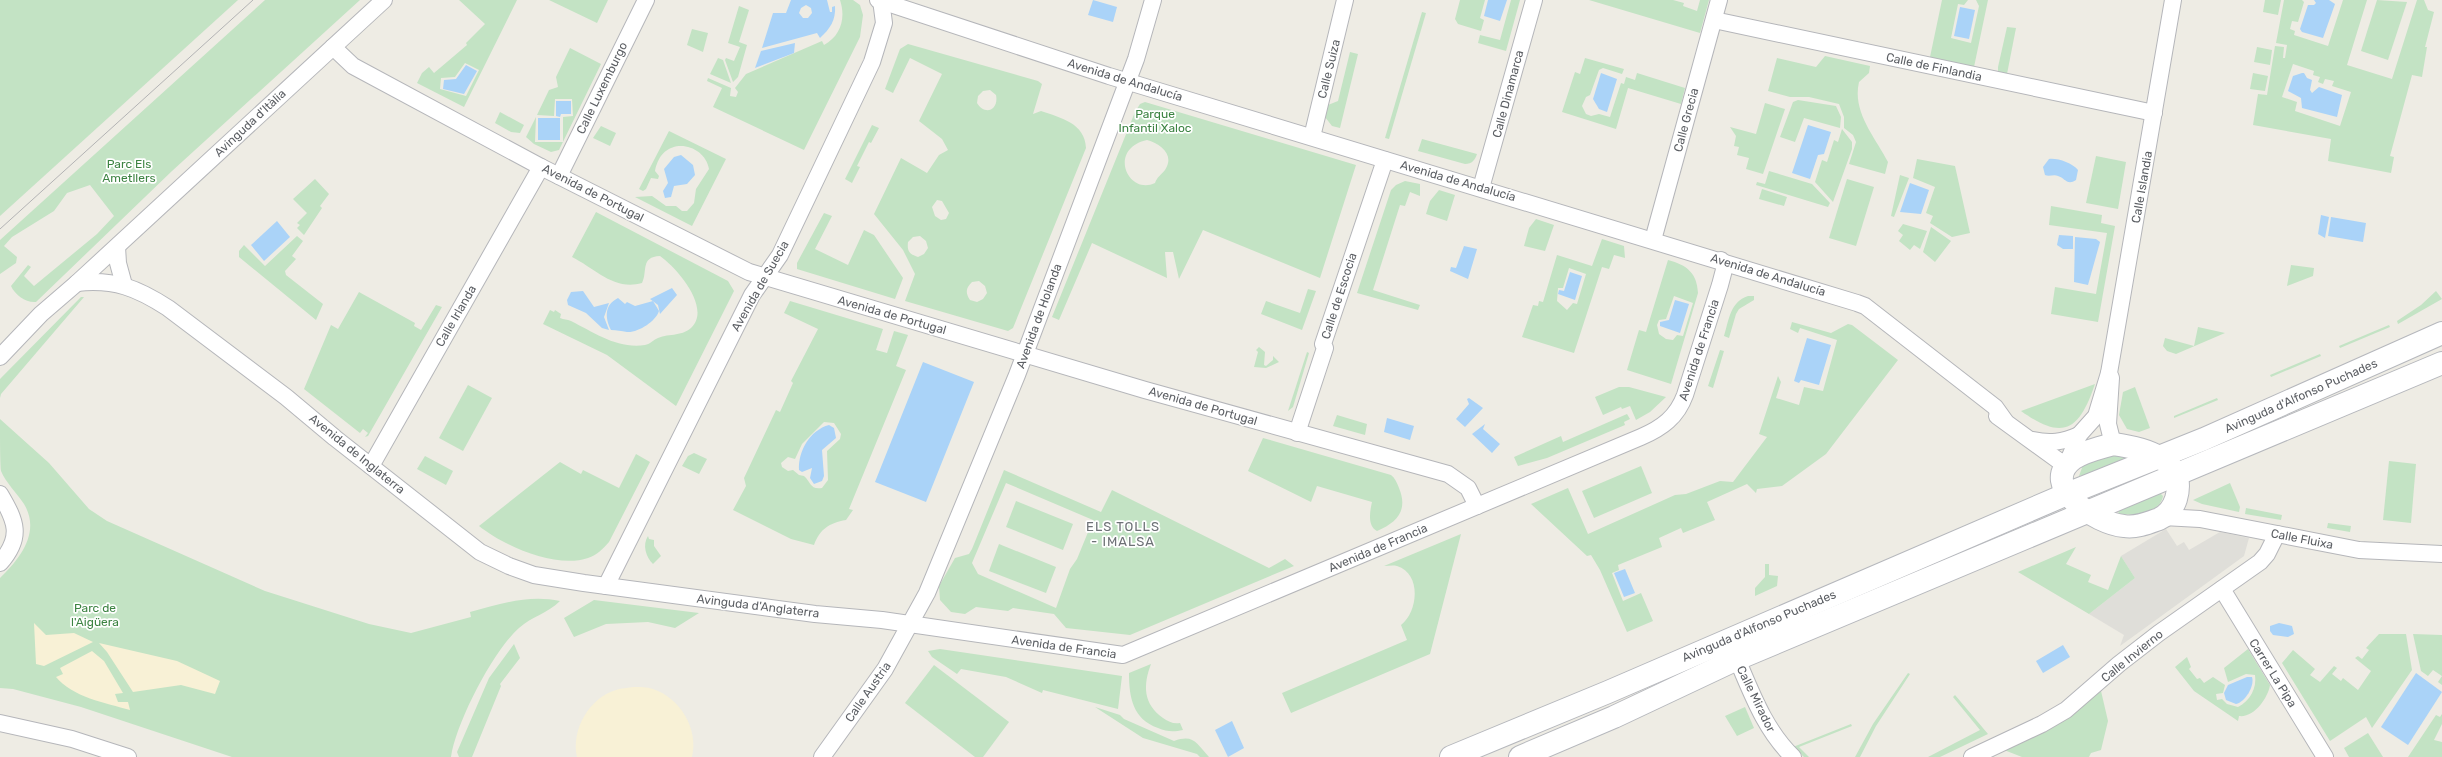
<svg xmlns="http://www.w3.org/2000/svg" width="2442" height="757" font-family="Rubik,sans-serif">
  <rect width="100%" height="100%" fill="#eeece4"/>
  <polygon fill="#dfded9" points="2166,529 2177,546 2184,542 2189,550 2220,532 2249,538 2244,556 2120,646 2124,635 2089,614 2135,578 2121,556"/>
  <g fill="#c3e3c4" fill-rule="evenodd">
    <polygon points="0,0 238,0 0,216"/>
    <path d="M265,0H360L172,171L36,302C26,303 15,295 11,286L28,265L31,267L24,276L34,286L97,234L114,216L90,185L67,193L54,211L12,237L4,246L17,257L16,263L0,274V240Z"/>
    <path d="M459,0H517L464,107L417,83L422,73L429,67L434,73L467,45L466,43L485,24ZM465,63L479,70L466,96L440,89L441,78L455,77Z"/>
    <polygon points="549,0 608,0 597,23"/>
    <path d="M840,0H853L860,5L863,15L860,37L804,150L713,107L722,88L707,81L708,78L731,88L730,96L736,97L738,92L735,88L746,74L822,41L824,45C841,36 846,18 840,0Z"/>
    <polygon points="1460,0 1485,0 1480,18 1484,20 1481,31 1458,24 1455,19"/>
    <polygon points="1511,0 1520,0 1506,51 1478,43 1480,35 1500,40"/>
    <polygon points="1589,0 1673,0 1684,3 1683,6 1697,11 1700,0 1709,0 1700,33"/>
    <polygon points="1942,0 1968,0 1964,5 1958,4 1951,38 1971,43 1979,6 1976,0 1988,0 1974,67 1930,57"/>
    <polygon points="2265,0 2281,0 2278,15 2263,12"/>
    <path d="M2284,0H2302L2304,2L2298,22L2292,21L2290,29L2295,31L2294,35L2328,46L2343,0H2367L2347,65L2392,79L2417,0H2424L2428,10L2434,12L2425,47H2427L2422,77L2412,75L2390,156L2394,157L2391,173L2328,161L2331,139L2253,125L2258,94L2267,95L2275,46L2284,47L2283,58H2285L2287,45L2276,43ZM2293,64L2314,71L2313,75L2320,77L2318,82L2323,84L2325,79L2334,81L2332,86L2351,92L2340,126L2295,111L2297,102L2282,97Z"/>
    <polygon points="2377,0 2407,2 2388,60 2361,51"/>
    <polygon points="739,6 749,10 739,42 747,45 738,77 733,82 725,60 726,58 734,61 740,47 728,43"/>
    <polygon points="1422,12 1426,13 1389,139 1385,138"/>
    <polygon points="2007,27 2016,28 2007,74 1998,72 1998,67"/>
    <polygon points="692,29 708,33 703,52 687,45"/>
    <path d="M908,44L1038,81L1042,84L1033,114L1041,111C1061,118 1085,123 1086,148L1013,328L1008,331L905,301L915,274L903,250L874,214L901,158L927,173L939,155L948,150L942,139L919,121L942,74L910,58L893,93L885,89L900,49ZM990,90L996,95C999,110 985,116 977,103L978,96L983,91ZM937,200L942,201L949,213L946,219L941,220L935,216L932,207ZM920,236L926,241L928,248L924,254L918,257C909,254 907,251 908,242L913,237ZM979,281L985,286L987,293L983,299L977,302L970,300C965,292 966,288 972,282Z"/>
    <polygon points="2257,47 2272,50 2270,65 2254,62"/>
    <polygon points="570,48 601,64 559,150 551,152 534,144 526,137 536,117 535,142 563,142 563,117 573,116 572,99 555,99 554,116 537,115 549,90 558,87 556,77"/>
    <polygon points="1350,52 1358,54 1340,128 1332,126 1325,117 1328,105 1338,101"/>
    <path d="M1825,56L1870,66L1869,73L1859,82C1852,112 1875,137 1888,162L1885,174L1849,164L1856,142L1853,135L1844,128V117L1839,104L1809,97H1790L1768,91L1777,58L1816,67Z"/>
    <polygon points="718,58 723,60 731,83 710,74"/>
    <polygon points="1585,58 1624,69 1622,74 1603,68 1599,70 1590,95 1586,97 1582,106 1586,114 1591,116 1599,114 1610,117 1621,83 1624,84 1626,77 1635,80 1637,73 1685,88 1681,104 1628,88 1616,129 1562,112 1575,72 1580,74"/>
    <polygon points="2253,73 2268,76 2265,91 2250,89"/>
    <polygon points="1798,100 1836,106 1841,117 1840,128 1804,118 1795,142 1780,137 1793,102"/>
    <path d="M1145,102L1356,165L1320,278L1203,230L1179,279L1173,252H1165L1167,278L1092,243L1059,320L1052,317L1135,112L1140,104ZM1147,140C1161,144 1175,155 1165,170C1161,175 1157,177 1155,183C1128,196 1107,149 1147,140Z"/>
    <polygon points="1765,103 1785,109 1763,174 1746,169 1749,158 1737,155 1739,147 1734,146 1736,136 1730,127 1756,134"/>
    <polygon points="500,112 524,125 520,133 511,132 495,123"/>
    <polygon points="872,125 879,128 871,143 869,142 857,166 860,167 852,183 845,179"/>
    <polygon points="601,126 616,133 610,146 593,138"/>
    <polygon points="1842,129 1852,142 1852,149 1833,202 1815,182 1822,160 1827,162 1834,140 1838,142"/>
    <path d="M669,131L726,159L692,226L635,197L652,196L666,206H676L682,211H687L694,203L696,189L709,169C705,143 662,133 655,171L659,176L658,179L651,178L646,189L643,191L639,189Z"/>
    <path d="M1422,139L1477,154C1475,160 1472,164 1465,164L1418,151Z"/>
    <polygon points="2096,156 2126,162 2118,209 2086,203"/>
    <polygon points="1917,159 1955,166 1970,233 1952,237 1930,223 1933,216 1926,213 1935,187 1913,178"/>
    <polygon points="1769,171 1812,184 1830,203 1828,207 1756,185 1757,182 1765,184"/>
    <polygon points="1900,175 1909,178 1894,217 1891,216"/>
    <polygon points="315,179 329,194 320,206 322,208 304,235 297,228 300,225 297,223 307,213 293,199"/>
    <polygon points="1847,179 1874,187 1856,246 1829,238"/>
    <polygon points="1405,181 1420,184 1420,196 1410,192 1405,206 1400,205 1373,290 1420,305 1418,310 1357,293 1391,190 1396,185"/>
    <polygon points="1762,189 1787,197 1784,206 1759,199"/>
    <polygon points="1439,190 1455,195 1447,221 1426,214 1430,201"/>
    <polygon points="2051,206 2102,215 2101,223 2115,226 2098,322 2051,314 2055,287 2096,294 2107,233 2049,225"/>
    <path d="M596,212L728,281L734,291L676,406L607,355L543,324L550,310L554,312L555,310L561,314L560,318C564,320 567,319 571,321C595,333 617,349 645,345C650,344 652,341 656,339C667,333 681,337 691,328C712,308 677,268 660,256C640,257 648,271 642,283C614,291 596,269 572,257Z"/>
    <polygon points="824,213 832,216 815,249 848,265 864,230 874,235 903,278 895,299 797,269 797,263"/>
    <polygon points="1536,219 1554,225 1545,251 1524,246 1529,228"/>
    <polygon points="1903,224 1927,231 1920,249 1914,245 1910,250 1899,241 1903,235 1898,231"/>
    <polygon points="1931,227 1951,241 1935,262 1923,252"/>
    <polygon points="297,236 303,241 292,256 296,259 285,271 286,275 323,304 316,320 239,257 239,251 244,245 265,266"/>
    <path d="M1602,239L1624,246L1625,258L1614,255L1609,269L1602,267L1574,353L1522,337L1533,305L1538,306L1539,301L1543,302L1557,255L1592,266ZM1569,268L1586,274L1577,304L1573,303L1567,310L1557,301L1558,288H1563Z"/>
    <path d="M1668,260C1687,265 1697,273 1698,293L1671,384L1627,370L1639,330L1646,332ZM1674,296L1693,303L1683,336L1677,335L1673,340L1666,339L1659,334L1657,325L1659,320L1666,319Z"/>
    <polygon points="2291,265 2314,268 2313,276 2287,286"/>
    <polygon points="1308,289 1316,291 1302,330 1261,314 1266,301 1300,313"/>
    <polygon points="2436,291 2442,299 2398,324 2397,321 2421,305"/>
    <polygon points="359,292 415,323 414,326 421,330 436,305 442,307 368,436 365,437 368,433 363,429 360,433 304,389 331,325 338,329"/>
    <path d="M1748,296H1754V300L1739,309L1736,314L1729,338L1724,336C1729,320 1730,302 1748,296Z"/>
    <polygon points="81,297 84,297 1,394 0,398 0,379"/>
    <path d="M790,301L883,329L876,350L887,353L894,331L908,335L896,366L906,370L849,509L853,510L846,520C829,523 820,529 814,545L791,539L733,510L746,486L744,478L776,410L780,412L793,383L791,381L818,329L784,313ZM824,422L834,423L841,434L840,439L827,451L828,480L822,488C810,490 811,482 804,476L799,475L793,470L788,471L782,467L781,463L788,457L795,459L802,444Z"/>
    <polygon points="1792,322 1831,333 1848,324 1852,325 1898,360 1826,454 1782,486 1757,489 1756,493 1747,484 1707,502 1715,520 1683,533 1681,528 1659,538 1662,547 1618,565 1619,570 1612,573 1623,601 1641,593 1653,621 1627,632 1600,570 1591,555 1587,556 1531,504 1568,488 1588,534 1675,495 1686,494 1720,481 1733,482 1767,437 1759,434 1778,376 1781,382 1776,398 1799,405 1804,387 1823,391 1837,340 1800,328 1798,333 1790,329"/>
    <polygon points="2389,325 2390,327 2340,348 2339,346"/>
    <polygon points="2198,327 2225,333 2176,354 2167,351 2163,346 2165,338 2194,346"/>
    <polygon points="1259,347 1265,352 1264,365 1266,366 1273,360 1273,356 1279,362 1266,368 1254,367 1258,352 1256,350"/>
    <polygon points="1720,350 1724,351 1713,388 1708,386"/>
    <polygon points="1307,352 1309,353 1293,407 1288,411"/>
    <polygon points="2320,354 2321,356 2271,377 2270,375"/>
    <path d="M2095,384C2079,431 2063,441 2021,411Z"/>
    <polygon points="468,385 492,398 463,451 439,438"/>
    <polygon points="1619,387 1629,387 1666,397 1650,412 1636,420 1630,406 1622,409 1621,407 1603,415 1595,397"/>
    <polygon points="2135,387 2150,428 2139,432 2127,429 2119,415 2123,392"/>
    <polygon points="2217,398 2218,400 2174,418 2174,416"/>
    <polygon points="1627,414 1630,419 1624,422 1625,425 1547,458 1518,466 1514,457 1561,436 1563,442"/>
    <polygon points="1337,415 1367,424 1365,435 1333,426"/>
    <path d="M0,419L49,463L89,509L107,521L265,591L369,624L411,633L471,617L470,612C500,604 529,594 560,601C548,613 531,617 519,628C493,651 456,723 451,757H232L81,707L13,689L0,688V578C20,559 41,532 24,504C17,493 6,483 1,471C0,464 0,429 0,419Z"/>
    <path d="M1263,438L1391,475C1395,478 1397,483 1399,488C1408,510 1398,522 1377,531C1367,526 1370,511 1372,502L1317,486L1311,502L1248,471Z"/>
    <polygon points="694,453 707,459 699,474 682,466 688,456"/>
    <polygon points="2107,453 2130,457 2085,475 2079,476 2083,465"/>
    <path d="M636,454L650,462L609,542C603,549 597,555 588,558C556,569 504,546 479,526L560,462L581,474L583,470L619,488Z"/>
    <polygon points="425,456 453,471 446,485 417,469"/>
    <polygon points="2389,461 2416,464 2411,523 2383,520"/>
    <polygon points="1641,466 1652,493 1594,518 1582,491"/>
    <path d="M1004,470L1101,512L1112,490L1269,568L1285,559L1294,566L1130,635L1066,628L1054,614L1013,608L1008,611L976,607L965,614L951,612L940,600L939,586L955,558L969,554L972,549ZM1006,483L1093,520L1077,559L1070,569L1056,608L978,574L972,563Z"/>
    <polygon points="2230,483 2240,507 2239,512 2202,504 2193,500"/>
    <path d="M2160,493L2163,496C2160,514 2133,516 2118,514L2119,511Z"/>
    <polygon points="1016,501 1073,524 1063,550 1006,527"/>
    <polygon points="2246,508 2282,515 2281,520 2245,514"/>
    <polygon points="2328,523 2351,526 2350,532 2327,528"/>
    <path d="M1461,534L1430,654L1291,713L1282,693L1407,640L1401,625C1418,612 1422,574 1397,566C1393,565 1388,566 1384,566Z"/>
    <path d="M648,536L649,539L654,540V546L661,556L653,564C646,557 642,545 648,536Z"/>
    <polygon points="999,544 1056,567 1046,593 989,571"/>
    <polygon points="2076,547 2066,564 2091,575 2088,582 2108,590 2121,556 2135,578 2089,614 2018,572"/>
    <polygon points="1765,564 1769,564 1769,575 1778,576 1777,586 1755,596 1755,588 1765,577"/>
    <polygon points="594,600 699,613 675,628 648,622 606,624 574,637 564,618"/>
    <polygon points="2379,634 2406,634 2412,670 2372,728 2366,717 2330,741 2282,663 2293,650 2315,669 2310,675 2320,682 2334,666 2337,668 2332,674 2341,681 2343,678 2358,690 2371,671 2355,658 2358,656 2362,659 2369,650 2366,648"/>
    <polygon points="2413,634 2442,635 2442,685 2438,682 2442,676 2433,670 2428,676 2421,671"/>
    <polygon points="514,644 520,658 500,684 501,686 472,757 459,757 457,752 489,678"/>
    <polygon points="940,649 1122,676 1118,709 1043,690 1042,693 1006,677 961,669 957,674 932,657 928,651"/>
    <path d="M2248,649L2270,685C2268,698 2254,718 2239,716L2238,721L2194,691L2175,667L2187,657L2191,667L2189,669L2197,679L2200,678L2204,683L2213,677L2225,685L2223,693L2216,694L2217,700L2222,699L2227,704L2238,707C2250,701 2257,688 2255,675L2246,674L2228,682L2224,668Z"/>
    <path d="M1151,664C1143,685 1143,704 1163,718C1169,722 1173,724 1180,723L1183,730C1174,732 1167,732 1158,728C1133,719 1129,698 1129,673Z"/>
    <polygon points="934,665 1009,722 983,757 975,757 905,703"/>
    <polygon points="1908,673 1910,674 1876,726 1860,757 1855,757 1873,724"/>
    <polygon points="2101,691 2108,721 2101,750 2091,753 2089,757 2022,757 2004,750 2060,722"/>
    <polygon points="1955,695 1988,734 1940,757 1928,757 1980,730 1953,697"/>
    <path d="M1095,707L1120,715L1124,719L1174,741C1194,734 1196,743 1209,757H1200L1197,754L1143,738Z"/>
    <polygon points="1745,707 1754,728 1737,736 1725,716"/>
    <polygon points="2442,714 2442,724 2434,740 2442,742 2442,757 2408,757 2436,715 2440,717"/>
    <polygon points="1851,724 1852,726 1799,747 1809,757 1804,757 1793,747"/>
    <polygon points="2368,733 2383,757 2349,757 2344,748"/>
  </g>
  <g fill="#f8f1d6">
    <polygon points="34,623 46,635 74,633 93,642 44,666 36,664"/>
    <polygon points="99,643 177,661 220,681 215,694 181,685 133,692 107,652"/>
    <path d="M92,651L104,661L123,693L115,694L118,702H128L130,710C106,703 72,697 56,677L63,674L60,668Z"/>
    <path d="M634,687C640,687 647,687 653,689C680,698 699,729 692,757H577C571,730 589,698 616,690C621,688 628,688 634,687Z"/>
  </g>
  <g fill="#aad3f8" fill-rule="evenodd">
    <path d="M791,0H827L830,12H832V7L835,6C836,20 830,29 820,38L817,33L762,48L773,13H786ZM806,5L811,8L812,13L808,18H803L799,13L801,8Z"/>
    <polygon points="1093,0 1117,7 1113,22 1088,15"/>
    <polygon points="1488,0 1507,0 1500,21 1484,16"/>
    <polygon points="2314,0 2329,0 2335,4 2323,38 2302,32 2300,29 2308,5 2314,5 2316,3"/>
    <polygon points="1960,7 1975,10 1969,39 1954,36"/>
    <polygon points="795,43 794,53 755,68 761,51"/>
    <polygon points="466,65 477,71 464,94 443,89 444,80 456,79"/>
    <polygon points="1601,73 1617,79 1607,112 1599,109 1593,99"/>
    <polygon points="2302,73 2304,73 2307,78 2312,80 2310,90 2312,93 2319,87 2342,95 2337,117 2302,108 2301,98 2288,91 2293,76"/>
    <polygon points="556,101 571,101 571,114 561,114 560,117 556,116"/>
    <rect x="538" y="118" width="22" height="22"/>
    <polygon points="1808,125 1831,132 1824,154 1818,155 1810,179 1792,173"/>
    <polygon points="681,155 693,165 695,175 687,184 674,186 671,197 665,198 663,191 668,183 664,169 674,157"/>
    <path d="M2049,159C2058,158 2072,163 2078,170L2076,180C2067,186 2065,178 2058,176C2054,174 2049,177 2045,175L2043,167Z"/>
    <polygon points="1910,183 1929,190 1921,214 1900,212"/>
    <polygon points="2321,215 2329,217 2325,238 2318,234"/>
    <polygon points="2331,217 2366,223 2363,242 2328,236"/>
    <polygon points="277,221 290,237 264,261 251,245"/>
    <polygon points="2059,235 2073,236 2073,249 2063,249 2057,245"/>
    <polygon points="2075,237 2096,239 2100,242 2088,285 2074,282"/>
    <polygon points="1464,246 1477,249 1468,279 1450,271 1451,267 1456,268"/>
    <polygon points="1570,272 1582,276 1575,300 1558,294 1559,290 1564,291"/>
    <polygon points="672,288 677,295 660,314 658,305 650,299"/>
    <polygon points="583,291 594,307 609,303 604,317 609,330 602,328 586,313 568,305 567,300 571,292"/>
    <path d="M618,298L625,304L627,302L635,306L653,301L659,311C656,321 638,333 627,332C621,331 617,330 611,330C605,318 604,305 618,298Z"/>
    <polygon points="1675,300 1689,304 1680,333 1660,326 1660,322 1669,320"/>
    <polygon points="1807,338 1831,345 1819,385 1801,380 1799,383 1794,381"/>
    <polygon points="923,362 974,382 926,502 875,482"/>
    <polygon points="1469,398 1483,408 1465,427 1456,419 1469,404 1467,399"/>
    <polygon points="1387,418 1414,426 1410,440 1384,432"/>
    <polygon points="1485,424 1483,429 1500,444 1492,453 1472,434"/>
    <path d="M829,425L834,428L836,438L822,450L824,476L822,481L814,484L810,478L812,468L802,472L799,470C798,451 810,430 829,425Z"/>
    <polygon points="1625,569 1635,593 1624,597 1614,573"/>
    <polygon points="2279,623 2292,626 2294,634 2288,637 2273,635 2270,631 2270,626"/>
    <polygon points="2063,645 2070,657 2043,673 2036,661"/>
    <polygon points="2416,673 2442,692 2408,745 2381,727"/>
    <path d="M2247,677H2252C2255,686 2245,702 2236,704L2226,700L2224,693L2228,685Z"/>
    <polygon points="1232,721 1244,748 1228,757 1215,730"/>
  </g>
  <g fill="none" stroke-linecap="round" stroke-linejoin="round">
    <g stroke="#b5b6ba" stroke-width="18">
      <g id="minor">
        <polyline points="878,0 1109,76 1857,303 1865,306 1995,407 2005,421"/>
        <polyline points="1714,20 2154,113"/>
        <polyline points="333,47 353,66 541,167 749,272 1145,390 1448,474 1468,488 1477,506"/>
        <polyline points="1312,137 1345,0"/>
        <polyline points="559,176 646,0"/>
        <polyline points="1481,188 1534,0"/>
        <polyline points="1653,240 1719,0"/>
        <polyline points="117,247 118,263 124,285"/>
        <path d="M77,283C115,279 137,288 168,308L286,397L335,438L480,552L509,566L534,575L584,583L815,614L882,620L1123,655L1641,437C1662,428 1677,417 1685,395L1720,285L1725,266L1721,260"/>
        <polyline points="0,357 41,314 77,283 384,0"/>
        <polyline points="1997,416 2066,466 2079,435 2096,416 2109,373"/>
        <polyline points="1297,433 1325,348 1323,344 1385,160"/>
        <path d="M2033,440C2050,444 2063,442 2079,435"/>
        <polyline points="2113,444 2108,424 2111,378 2109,373 2173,0"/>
        <polyline points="371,466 541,167"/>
        <path d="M0,494C16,521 23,537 0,563"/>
        <polyline points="2163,517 2200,519 2359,550 2442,554"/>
        <polyline points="606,586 752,295 780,255 872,62 884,23 881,0"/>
        <polyline points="2222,589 2325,757"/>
        <path d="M1737,659C1752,694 1765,730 1793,757"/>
        <polyline points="0,723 72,739 128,757"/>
        <polyline points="822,757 885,669 927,593 1017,375 1136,59 1153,0"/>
        <polyline points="1972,757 2042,724 2066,710 2119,664 2159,633 2260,562 2267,554 2277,534"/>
      </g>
    </g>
    <g stroke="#b6b8bd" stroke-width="24">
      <g id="secondary">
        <path d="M2113,444C2142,448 2188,458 2176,499C2173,508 2168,515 2159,519C2148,523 2136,528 2124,526C2097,524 2037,486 2073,459C2084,451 2100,448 2113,444Z"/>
        <polyline points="1451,757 1608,692 2067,494 2204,439 2442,333"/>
        <polyline points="1520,757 1614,717 1737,659 2442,363"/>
      </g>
    </g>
    <use href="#minor" stroke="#fff" stroke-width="16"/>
    <use href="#secondary" stroke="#fff" stroke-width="22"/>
    <polyline stroke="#b3b3b4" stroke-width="1" points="0,229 253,0"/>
  </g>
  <g text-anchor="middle" stroke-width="3.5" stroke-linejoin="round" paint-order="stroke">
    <g font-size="12" fill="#5c5f64" stroke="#fff">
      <text transform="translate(1934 67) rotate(12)" y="4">Calle de Finlandia</text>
      <text transform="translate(1329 69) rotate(-76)" y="4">Calle Suiza</text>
      <text transform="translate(1125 80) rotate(17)" y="4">Avenida de Andalucía</text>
      <text transform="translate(602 88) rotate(-64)" y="4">Calle Luxemburgo</text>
      <text transform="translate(1508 94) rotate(-75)" y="4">Calle Dinamarca</text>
      <text transform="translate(1686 120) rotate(-75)" y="4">Calle Grecia</text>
      <text transform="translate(250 123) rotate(-43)" y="4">Avinguda d'Itàlia</text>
      <text transform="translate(1458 181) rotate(16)" y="4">Avenida de Andalucía</text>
      <text transform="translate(2142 187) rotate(-80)" y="4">Calle Islandia</text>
      <text transform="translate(593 193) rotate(27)" y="4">Avenida de Portugal</text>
      <text transform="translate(1768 275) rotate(17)" y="4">Avenida de Andalucía</text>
      <text transform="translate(760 286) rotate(-60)" y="4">Avenida de Suecia</text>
      <text transform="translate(1339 296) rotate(-72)" y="4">Calle de Escocia</text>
      <text transform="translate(892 315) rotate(16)" y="4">Avenida de Portugal</text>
      <text transform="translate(456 316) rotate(-60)" y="4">Calle Irlanda</text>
      <text transform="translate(1039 316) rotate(-70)" y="4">Avenida de Holanda</text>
      <text transform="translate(1699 350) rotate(-72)" y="4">Avenida de Francia</text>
      <text transform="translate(2301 396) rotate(-24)" y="4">Avinguda d'Alfonso Puchades</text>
      <text transform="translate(1203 406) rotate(16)" y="4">Avenida de Portugal</text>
      <text transform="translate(357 454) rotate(39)" y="4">Avenida de Inglaterra</text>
      <text transform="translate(2302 539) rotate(11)" y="4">Calle Fluixa</text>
      <text transform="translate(1378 548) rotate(-23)" y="4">Avenida de Francia</text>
      <text transform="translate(758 606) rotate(7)" y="4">Avinguda d'Anglaterra</text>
      <text transform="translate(1759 626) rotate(-23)" y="4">Avinguda d'Alfonso Puchades</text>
      <text transform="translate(1064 647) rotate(8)" y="4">Avenida de Francia</text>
      <text transform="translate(2132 656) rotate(-39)" y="4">Calle Invierno</text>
      <text transform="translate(2273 673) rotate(58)" y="4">Carrer La Pipa</text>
      <text transform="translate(868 692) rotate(-55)" y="4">Calle Austria</text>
      <text transform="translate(1756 699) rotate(64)" y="4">Calle Mirador</text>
    </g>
    <g font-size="12" fill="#3c8342" stroke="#fff">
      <text x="1155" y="118">Parque<tspan x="1155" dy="14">Infantil Xaloc</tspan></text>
      <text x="129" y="168">Parc Els<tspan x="129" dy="14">Ametllers</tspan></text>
      <text x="95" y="612">Parc de<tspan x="95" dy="14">l'Aigüera</tspan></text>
    </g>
    <g font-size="13" letter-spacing="1" fill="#6d7176" stroke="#fff">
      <text x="1123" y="531">ELS TOLLS<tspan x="1123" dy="15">- IMALSA</tspan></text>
    </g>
  </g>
</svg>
